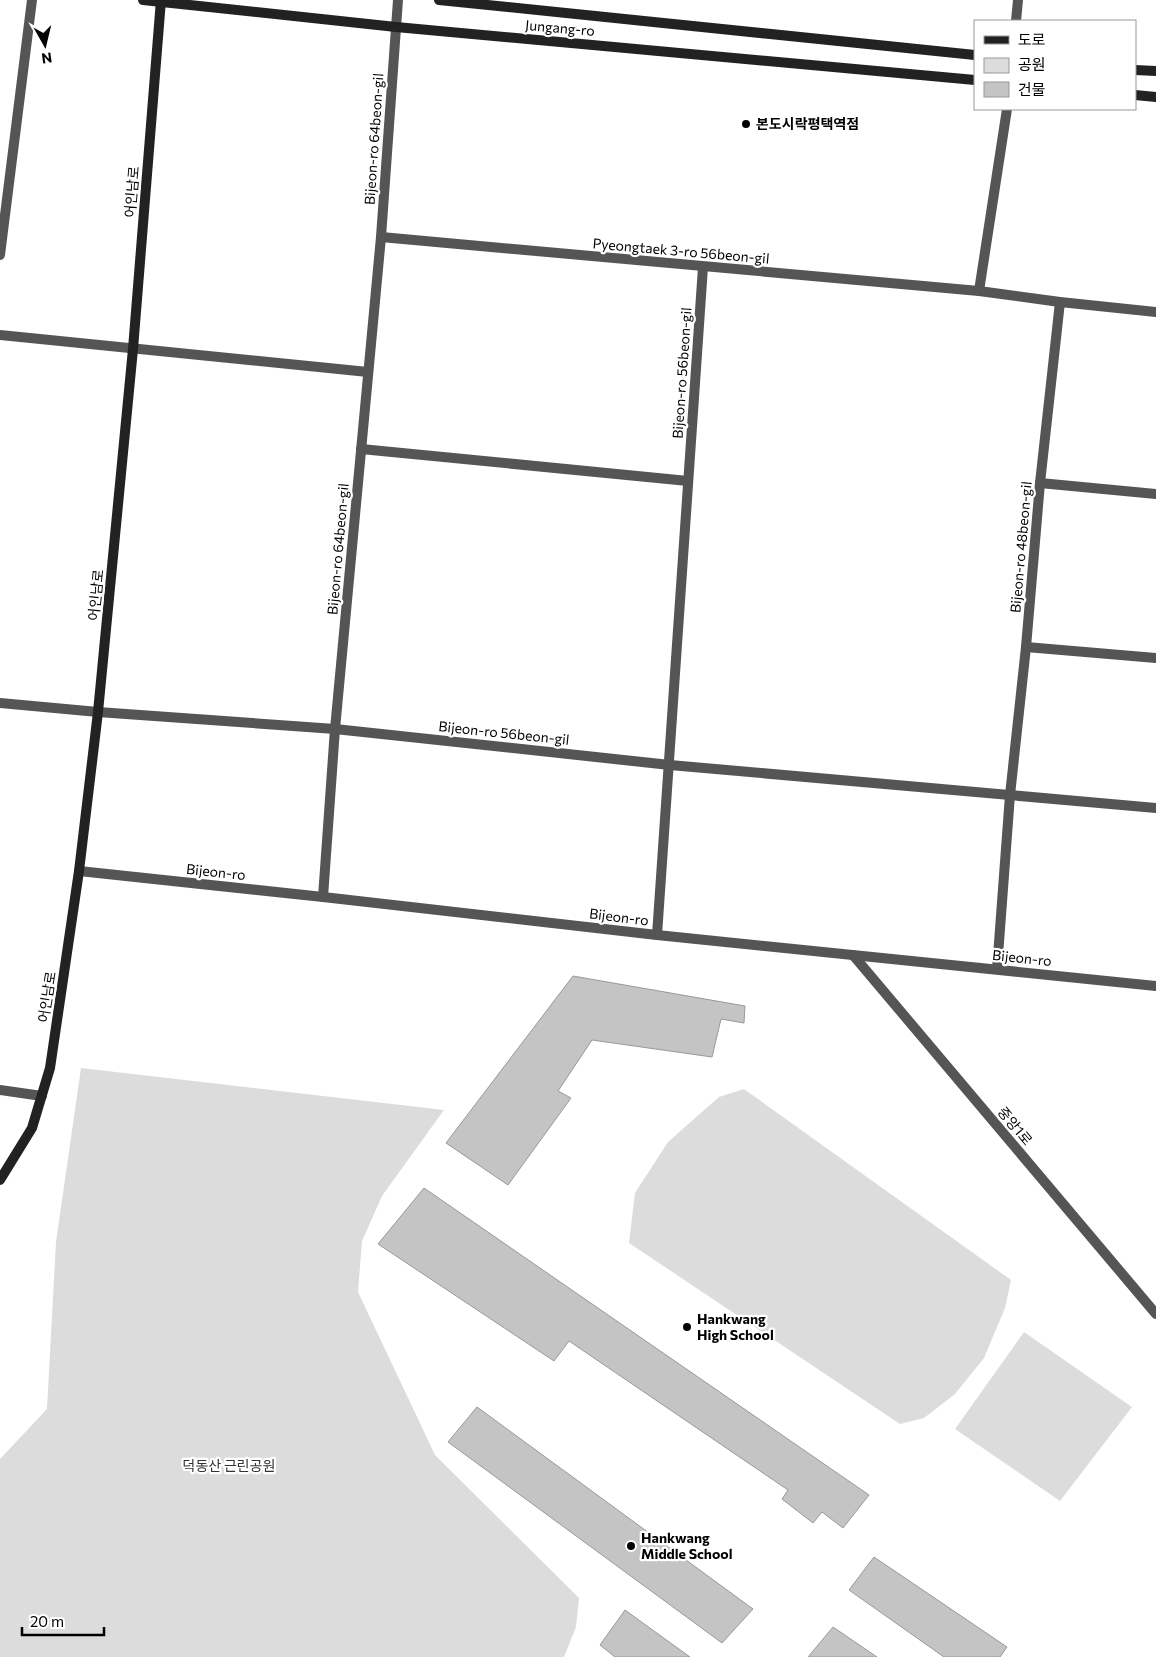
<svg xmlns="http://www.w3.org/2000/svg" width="1156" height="1657" font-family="Commissioner,'Noto Sans KR',sans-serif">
  <rect width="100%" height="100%" fill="#fff"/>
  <g fill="#dcdcdc">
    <polygon points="81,1068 444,1110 382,1196 362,1241 358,1292 435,1455 579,1598 576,1627 564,1657 0,1657 0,1459 47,1409 56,1242"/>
    <polygon points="744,1089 1011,1280 1005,1308 984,1358 955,1394 924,1418 900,1424 629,1243 635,1193 668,1142 719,1097"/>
    <polygon points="1024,1332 1132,1407 1060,1501 955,1429"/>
  </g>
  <g fill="#c4c4c4" stroke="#999">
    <polygon points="573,976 745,1006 744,1023 721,1019 712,1057 592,1040 558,1091 571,1098 508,1185 446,1143"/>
    <polygon points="424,1188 869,1495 843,1528 822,1512 813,1523 782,1499 788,1490 569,1341 554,1361 378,1244"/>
    <polygon points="477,1407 753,1609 722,1643 448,1442"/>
    <polygon points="874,1557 1007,1647 1000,1657 944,1657 849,1590"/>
    <polygon points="625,1610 690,1657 615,1657 600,1645"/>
    <polygon points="833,1627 877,1657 808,1657"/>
  </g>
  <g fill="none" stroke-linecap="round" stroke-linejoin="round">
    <polyline stroke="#555" stroke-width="10" points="0,255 32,0"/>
    <g stroke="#555" stroke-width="10">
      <polyline points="1016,21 1018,0"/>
      <polyline points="381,237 979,291 1060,302 1156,312"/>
      <polyline points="979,291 1007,109"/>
      <polyline points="0,335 368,372"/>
      <polyline points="361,449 688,481"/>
      <polyline points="1040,483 1156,494"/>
      <polyline points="1026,647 1156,658"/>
      <polyline points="0,703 98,712 335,729 670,765 1156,808"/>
      <polyline points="79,871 323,897 657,935 1156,986"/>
      <polyline points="323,897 335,729 381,237 398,0"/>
      <polyline points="657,935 703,267"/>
      <polyline points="853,955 1156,1314"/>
      <polyline points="997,969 1010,795 1026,647 1040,483 1060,302"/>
      <polyline points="0,1090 42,1096"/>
    </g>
    <g stroke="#222" stroke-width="10">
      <polyline points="143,0 396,27 975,80"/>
      <polyline points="439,0 975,55"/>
      <polyline points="1135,70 1156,71"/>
      <polyline points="1135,95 1156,97"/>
      <polyline points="0,1180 32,1128 50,1068 79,871 98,712 133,349 161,0"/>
    </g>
  </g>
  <g fill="#000" stroke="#fff" stroke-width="2">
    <circle cx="746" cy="124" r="5"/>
    <circle cx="687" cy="1327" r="5"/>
    <circle cx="631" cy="1546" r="5"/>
  </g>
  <g text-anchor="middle" stroke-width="4.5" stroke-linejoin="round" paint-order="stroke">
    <g font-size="14" fill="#000" stroke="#fff">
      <text transform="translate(560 28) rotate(5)" y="5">Jungang-ro</text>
      <text transform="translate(374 139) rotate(-86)" y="5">Bijeon-ro 64beon-gil</text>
      <text transform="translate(132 192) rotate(-85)" y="5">어인남로</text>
      <text transform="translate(681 251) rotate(5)" y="5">Pyeongtaek 3-ro 56beon-gil</text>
      <text transform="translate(682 373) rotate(-86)" y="5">Bijeon-ro 56beon-gil</text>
      <text transform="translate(1021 547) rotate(-85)" y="5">Bijeon-ro 48beon-gil</text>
      <text transform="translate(338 549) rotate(-85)" y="5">Bijeon-ro 64beon-gil</text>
      <text transform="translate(96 595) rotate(-84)" y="5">어인남로</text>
      <text transform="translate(504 733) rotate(6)" y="5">Bijeon-ro 56beon-gil</text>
      <text transform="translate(216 872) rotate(6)" y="5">Bijeon-ro</text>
      <text transform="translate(619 917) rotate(7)" y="5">Bijeon-ro</text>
      <text transform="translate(1022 958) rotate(6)" y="5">Bijeon-ro</text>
      <text transform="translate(47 997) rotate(-81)" y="5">어인남로</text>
      <text transform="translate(1015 1126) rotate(50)" y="5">중앙1로</text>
    </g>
    <g font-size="14" font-weight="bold" fill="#000" stroke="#fff" text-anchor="start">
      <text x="756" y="129">본도시락평택역점</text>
      <text x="697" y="1324">Hankwang<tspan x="697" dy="16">High School</tspan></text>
      <text x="641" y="1543">Hankwang<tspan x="641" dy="16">Middle School</tspan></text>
    </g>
    <g font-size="14" fill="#333" stroke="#fff">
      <text x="229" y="1471">덕동산 근린공원</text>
    </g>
  </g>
  <rect x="974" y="20" width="162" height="90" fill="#ffffff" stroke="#999999"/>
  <rect x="984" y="36" width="25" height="8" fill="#222222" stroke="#999999"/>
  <text x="1018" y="45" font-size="15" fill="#000000">도로</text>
  <rect x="984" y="58" width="25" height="15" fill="#dcdcdc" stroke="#999999"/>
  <text x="1018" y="70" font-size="15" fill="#000000">공원</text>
  <rect x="984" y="82" width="25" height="15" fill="#c4c4c4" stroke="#999999"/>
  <text x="1018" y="95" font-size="15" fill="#000000">건물</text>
  <g transform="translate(45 45) rotate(172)" stroke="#ffffff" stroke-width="4" paint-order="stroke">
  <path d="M0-4L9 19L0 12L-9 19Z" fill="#000000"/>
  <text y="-8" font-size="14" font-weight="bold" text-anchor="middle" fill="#000000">N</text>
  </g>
  <path d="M22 1627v8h82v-8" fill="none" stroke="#000000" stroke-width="2.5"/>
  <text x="30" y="1627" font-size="15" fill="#000000" stroke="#ffffff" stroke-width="4" paint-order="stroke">20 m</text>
</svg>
